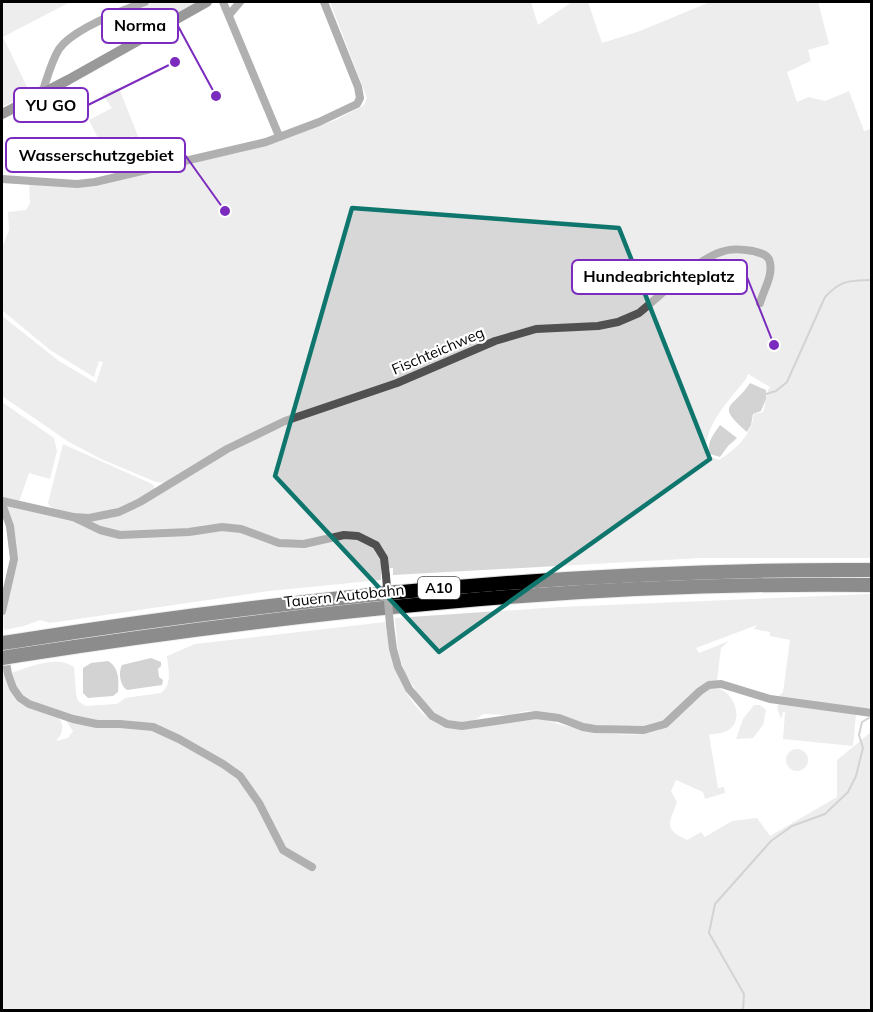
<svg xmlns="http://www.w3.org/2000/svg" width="873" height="1012" font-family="Mulish,sans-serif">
  <rect width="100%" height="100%" fill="#fff"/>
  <g fill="#d7d7d7" fill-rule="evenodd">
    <polygon points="2,2 70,2 3,37 29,91 40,85 38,90 2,107"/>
    <path d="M154,2H197C176,18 150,24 128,39L127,36L141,24L143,17L135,16L131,12L132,10Z"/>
    <path d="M330,2H531L538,25L572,2H588L602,43L640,31L710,2H818L829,44L808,50L811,61L787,72L797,102L809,97L825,101L849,91L864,131L871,129V558H701L393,575V568L381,569V580L269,591L50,623L40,620L24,626L4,630C0,602 16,579 16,551C15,535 6,520 7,505L10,504L72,519L110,536L113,532L87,520C126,515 157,493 191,474C218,458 244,443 272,429C279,428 282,425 288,422C298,416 311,413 322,409C352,398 384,391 413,379C444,366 474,350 506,340C525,333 544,330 564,329C584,327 604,329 623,323C665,310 719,220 767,261L768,271L756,302L764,303C769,280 786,255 753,248C743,247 730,244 721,248C698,258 677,278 658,294C649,302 641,312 629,317C597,330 526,318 503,337L402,379L306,411L279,422L247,437L166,483L156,482L101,459L69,442L2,396V316L59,361L96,383L103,362L99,361L94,377L50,350L2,310V290L3,291L2,287V248L9,230L8,212L26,210L30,203L29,182L76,186L105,182L207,158L238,153L336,120L364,105L367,98ZM748,374L770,387C765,394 766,404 763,412L754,414C751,436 737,448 719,460L706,455C703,426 729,400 746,379Z"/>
    <polygon points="119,88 150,167 145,168 133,136 102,146 89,120 112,108 102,94"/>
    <polygon points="2,402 54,438 57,451 50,479 29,473 19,502 2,498"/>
    <path d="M63,444L152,484L154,486V491C124,507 103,520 69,513C60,511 52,511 48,503Z"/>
    <polygon points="871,594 871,699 870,707 866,710 778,697 783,692 790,640 770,636 770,632 754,629 757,625 696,648 699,653 729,641 721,648 717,680 661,723 644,727 591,726 556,714 527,711 507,715 484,714 473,721 460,722 447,720 433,712 420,697 405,673 398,652 395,618 560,607"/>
    <path d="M385,622C391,666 411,734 468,729C488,727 517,717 536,718C545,719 557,724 566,726C590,732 633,739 656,731C678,724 688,696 709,689C730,683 746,716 730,729C725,734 715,733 709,735L718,788L724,787L725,793L705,799L703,792L676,780L671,791L677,802C669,824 663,829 687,840L701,832L705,837L732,821L757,818L770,836L837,797V760L871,732V1010H2V671L5,670L15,696L59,718C65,727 62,735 56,741L68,738L73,731L64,718L65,712C39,709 17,700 11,673C30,667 56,655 74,667L76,693L78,701L86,706L117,704L125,698L161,693C173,684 168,669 167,656L195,644Z"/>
    <polygon points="779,704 856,714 853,746 783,739 785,712 783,712 781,719 777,708"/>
    <polygon points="754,705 760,705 766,710 763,725 753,738 736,739 743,719"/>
    <circle cx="797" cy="760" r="11"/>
  </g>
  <g fill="#9e9e9e">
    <path d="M750,383L766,390V399L761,411L753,414L751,425L747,432C714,404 733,409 750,383Z"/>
    <path d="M720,425L737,438L728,446L720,457L710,454C706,442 714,434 720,425Z"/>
    <path d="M151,658L161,662V666L158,669L159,677L163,680L162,685L127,690C120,686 118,672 122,665Z"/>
    <path d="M108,661C119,667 119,681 118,692L113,696L88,698L83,693V668L91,663Z"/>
  </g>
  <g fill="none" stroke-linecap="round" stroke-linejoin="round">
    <g stroke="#9e9e9e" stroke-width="2">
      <path d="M766,394L776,391L787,382L825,297C842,279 849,281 872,280"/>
      <polyline points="743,1010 744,994 709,933 715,904 771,841 792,826 825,814 848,792 856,776 863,748 859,735 862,722 869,718"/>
    </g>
    <g stroke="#dbdbdb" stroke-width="16">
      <g id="highway">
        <path d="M10,642C294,597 583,568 872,570"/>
        <path d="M14,656C297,612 584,581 872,585"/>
      </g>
    </g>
    <g stroke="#505050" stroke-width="8">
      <polyline points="223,2 279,136"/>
      <polyline points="229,15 240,2"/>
      <path d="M42,93C47,79 51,62 59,49C73,29 123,10 145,2"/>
      <polyline points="2,179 77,184 95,182 266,142 319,122 357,104 360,98 358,87 324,2"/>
      <polyline points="2,501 73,517 100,530 120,535 189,532 222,527 241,529 279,543 304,544 344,535 358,536 376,545 384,558 386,576"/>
      <polyline points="2,504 10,526 14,559 2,611"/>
      <path d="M73,517L89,518L119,512L140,502L227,449L285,421L397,383L495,341L536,329L598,326L618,322L639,313C660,296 696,260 721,252C731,248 742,249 753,251C760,253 769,254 770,263C773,276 763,291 760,303"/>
      <polyline points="390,625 393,649 398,667 409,689 432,716 447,724 462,726 536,715 559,718 583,727 595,729 644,730 665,724 700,691 709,685 721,684 770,699 872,713"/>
      <polyline points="2,640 8,674 13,688 20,698 29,704 73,719 97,724 120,724 153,727 179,739 223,764 240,776 259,803 283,850 312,867"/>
    </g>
    <polyline stroke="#1d1d1d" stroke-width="10" points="2,114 68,80 207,2"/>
    <use href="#highway" stroke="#000" stroke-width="14"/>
    <g stroke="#dbdbdb" stroke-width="16" stroke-linecap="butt">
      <g id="highway-bridge">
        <polyline points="2,643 10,642"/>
        <polyline points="2,658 14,656"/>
      </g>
    </g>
    <polyline stroke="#505050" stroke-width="8" points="386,576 390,625"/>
    <use href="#highway-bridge" stroke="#000" stroke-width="14"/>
  </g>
  <path d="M0 0H873V1012H0ZM352,208L619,228L710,459L439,652L275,476Z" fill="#fff" fill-opacity=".55" fill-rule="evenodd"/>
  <path fill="none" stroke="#0f766e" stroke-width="4.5" stroke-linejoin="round" d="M352,208L619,228L710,459L439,652L275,476Z"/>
  <g text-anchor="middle" stroke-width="4.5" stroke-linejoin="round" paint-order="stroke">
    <rect fill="#fff" stroke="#4c4c4c" stroke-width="1.5" x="418" y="577" width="42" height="22" rx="4.5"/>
    <g font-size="14" font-weight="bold" fill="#000">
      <text x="439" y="593">A10</text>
    </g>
    <g font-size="15" fill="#000" stroke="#fff">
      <text transform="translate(438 351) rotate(-23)" y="5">Fischteichweg</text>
      <text transform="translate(344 596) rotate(-6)" y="5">Tauern Autobahn</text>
    </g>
  </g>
  <path fill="none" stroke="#7b2cbf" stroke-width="2" d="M216 96L178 26M175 62L88 105M225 211L185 155M774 345L747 277"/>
  <g fill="#7b2cbf" stroke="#fff" stroke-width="2">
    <circle cx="216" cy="96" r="6"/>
    <circle cx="175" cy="62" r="6"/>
    <circle cx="225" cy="211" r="6"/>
    <circle cx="774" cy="345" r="6"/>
  </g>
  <g fill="#fff" stroke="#7b2cbf" stroke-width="2">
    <rect x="102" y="9" width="76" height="34" rx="6"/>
    <rect x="14" y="88" width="74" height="34" rx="6"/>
    <rect x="6" y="138" width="179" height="34" rx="6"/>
    <rect x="572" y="260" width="175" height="34" rx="6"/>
  </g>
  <g font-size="16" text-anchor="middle" font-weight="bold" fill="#000">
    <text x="140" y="31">Norma</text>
    <text x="51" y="111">YU GO</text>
    <text x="96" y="161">Wasserschutzgebiet</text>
    <text x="659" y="282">Hundeabrichteplatz</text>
  </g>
  <rect width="873" height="1012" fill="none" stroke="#000000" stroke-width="6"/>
</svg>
